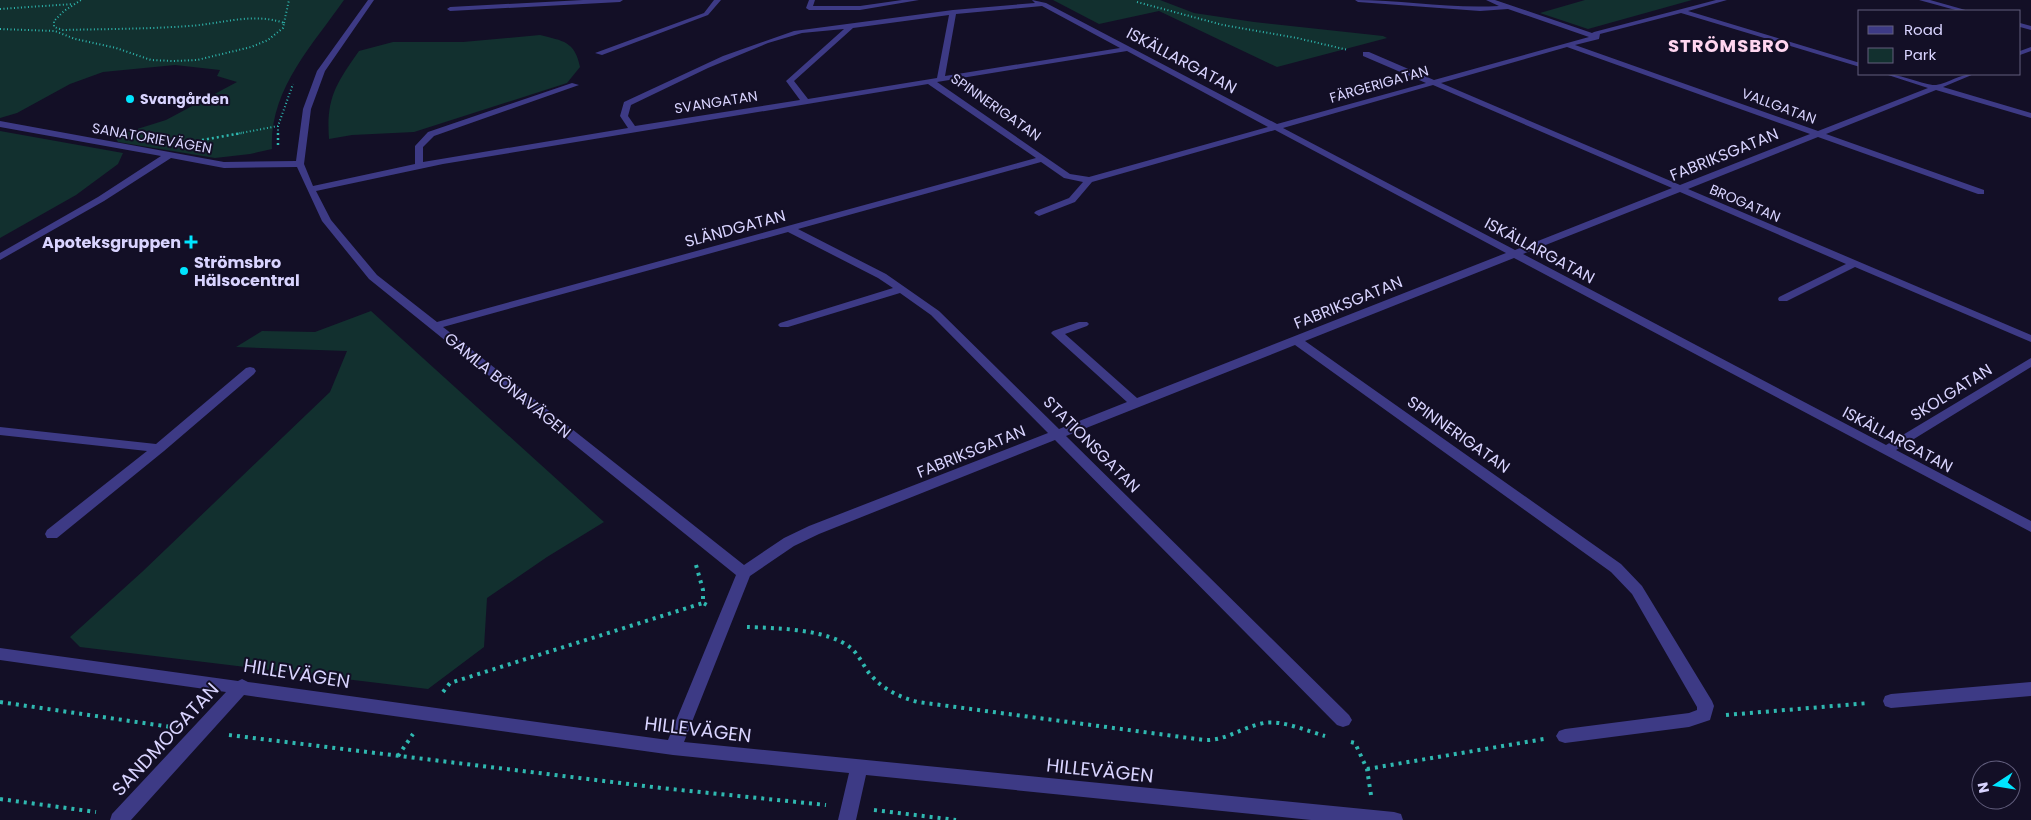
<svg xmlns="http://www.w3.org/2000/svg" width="2031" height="820" font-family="Poppins,sans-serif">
  <rect width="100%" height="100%" fill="#130f26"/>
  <g fill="#12302f">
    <path d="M0,0H344C312,46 269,90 272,149L250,154L215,158L118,142L115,136L166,120L237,82L217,76L220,70L175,65L103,72L70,84L17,113L0,118Z"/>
    <polygon points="1053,0 1160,0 1194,13 1254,22 1383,36 1387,38 1277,67 1159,11 1099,24"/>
    <polygon points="1585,0 1692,0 1588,29 1540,13"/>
    <path d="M540,35C563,41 575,41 580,67L567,83L414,132L352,135L329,139C326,98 336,84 359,51L393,42H463Z"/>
    <polygon points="0,131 123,153 118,164 76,195 0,238"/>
    <polygon points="371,311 604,522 547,557 487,598 484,647 428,689 80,647 70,637 142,572 330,392 347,351 236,347 262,331 315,332"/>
  </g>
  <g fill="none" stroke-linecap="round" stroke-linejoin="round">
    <g stroke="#2fb8b0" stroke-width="2" stroke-dasharray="1 2.5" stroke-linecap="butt">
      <polyline points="1137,2 1223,25 1297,38 1348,50"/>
      <polyline points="0,9 73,4"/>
      <polyline points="284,23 289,0"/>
      <path d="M0,29L55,31L75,39L116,48L151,60L173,61L197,60L251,47L268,40L283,28L284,23C253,12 221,24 189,26C147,29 105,29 63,30L54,27V21L64,11L81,0"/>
      <polyline points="236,134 278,126"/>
      <polyline points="278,134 278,126 293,84"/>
    </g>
    <g stroke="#2fb8b0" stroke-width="2.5" stroke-dasharray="2 3" stroke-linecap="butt">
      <polyline points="278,133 278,145"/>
      <polyline points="202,140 242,133"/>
    </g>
    <g stroke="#2fb8b0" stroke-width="4" stroke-dasharray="3 5" stroke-linecap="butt">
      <polyline points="696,565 703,590 703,603 707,605"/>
      <path d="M747,627C776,628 828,629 851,648C859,655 863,665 869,673C882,689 899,697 918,702L1204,740C1226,741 1242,727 1264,723C1283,720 1307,731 1325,736"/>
      <polyline points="443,692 450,683 703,603"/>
      <polyline points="0,702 171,727"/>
      <polyline points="1726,715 1869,703"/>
      <polyline points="229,735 661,788 826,805"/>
      <polyline points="1351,742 1355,743 1367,769 1371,795"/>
      <polyline points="398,756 413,734"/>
      <polyline points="1367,769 1544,739"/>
      <polyline points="0,799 96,812"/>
      <polyline points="874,810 956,820"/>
    </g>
    <g fill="#3d3a85" fill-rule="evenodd">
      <path d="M368,0H374L325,71L311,109L304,164L313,186L415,164V146L428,132L572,83L579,85L434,136L423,147V162L628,128L620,116L624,102L723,56L794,31L953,10L1035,3L1032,0L1046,3L1277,124L1426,83L1363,56V52H1369L1434,80L1589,37L1508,9L1480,11L1358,2L1355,0C1403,0 1451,9 1499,6L1486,0H1495L1592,33L1594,32L1716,0H1727L1688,11L1860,63V67L1681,13L1600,34L1599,39L1575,45L1818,131L1928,88L1885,74C1901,74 1926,86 1936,85C1949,83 1959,74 1974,74L1943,87L2031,113V118L1936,90L1826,134L1984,190V194H1978L1818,137L1688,189L2031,335V342L1855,267L1787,301H1779L1778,299L1779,297L1846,264L1680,192L1523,254L1886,445L2031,358V367L1896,450L2031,521V532L1514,258L1305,341L1621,564L1642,586L1712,701L1714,706L1710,720L1689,727L1565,743L1559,741L1556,736L1559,731L1565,729L1689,713L1697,710V707L1632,594L1611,572L1295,345L1066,436L1349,715L1352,720L1349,725L1343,727L1337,725L1055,440L819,534L794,546L750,576L684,742L1394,812L1401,814L1403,820H1311L866,775L856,820H838L849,773L673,755L244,695L131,820H110L112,814L226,692L0,660V648L238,681L242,679L248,682L668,740L736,575L369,279L322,221L297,167L224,168L171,158L104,201L0,260V253L98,197L161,156L0,127V121L224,162L296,161L303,109L317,71ZM1042,6L1120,48L945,76L956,14ZM949,15L937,78L808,99L794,81L853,28ZM844,29L786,81L800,100L635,126L628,116L631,105L708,68L768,43L802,33ZM1567,47L1810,134L1680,185L1441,83ZM1127,51L1268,127L1089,177L1070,174L937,82ZM928,84L1036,158L437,322L377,275L331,220L316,191L443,164ZM1433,85L1672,188L1515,250L1283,128ZM1275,130L1506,253L1137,398L1065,334L1087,326L1089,324L1087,322H1079L1053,331L1051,333L1053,335L1127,402L1059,429L939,311L886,274L798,229L1041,162L1064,178L1083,182L1069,198L1036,211L1034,213L1039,216L1075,202L1092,182ZM788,232L878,278L893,288L780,323L778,325L780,327H788L900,293L931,315L1048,433L809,526L784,538L744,565L443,327Z"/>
      <polygon points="583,0 623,0 620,2 450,11 447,9 450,7"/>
      <polygon points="714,0 721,0 708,15 602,55 595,53 704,13"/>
      <polygon points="809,0 815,0 813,6 860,6 902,0 919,0 860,10 809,10 806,8"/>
      <polygon points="1919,0 1930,0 1969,11 1959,11"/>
      <polygon points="2020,23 2031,26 2031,30 2020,27"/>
      <polygon points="2031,47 2031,51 2020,55 2020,51"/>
      <polygon points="250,367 254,368 256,371 254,374 164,451 57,538 47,538 45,534 47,530 147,451 0,435 0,427 156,444 246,368"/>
      <polygon points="2031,682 2031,696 1891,708 1885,706 1883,701 1885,696 1891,694"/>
    </g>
  </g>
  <g fill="#00e5ff" stroke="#130f26" stroke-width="2">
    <circle cx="130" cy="99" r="5"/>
    <path d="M188.5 234.5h5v5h5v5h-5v5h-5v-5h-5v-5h5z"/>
    <circle cx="184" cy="271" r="5"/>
  </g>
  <g text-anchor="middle" stroke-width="4" stroke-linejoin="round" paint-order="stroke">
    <g font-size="14" fill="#d9d4ff" stroke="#130f26">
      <text transform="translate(1379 84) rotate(-16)" y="5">FÄRGERIGATAN</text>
      <text transform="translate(716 102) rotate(-9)" y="5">SVANGATAN</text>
      <text transform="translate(1779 106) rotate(20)" y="5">VALLGATAN</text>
      <text transform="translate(996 107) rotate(35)" y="5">SPINNERIGATAN</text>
      <text transform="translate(152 138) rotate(10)" y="5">SANATORIEVÄGEN</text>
      <text transform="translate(1745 203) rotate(23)" y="5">BROGATAN</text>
    </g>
    <g font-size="14" font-weight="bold" fill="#d9d4ff" stroke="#130f26" text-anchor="start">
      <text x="140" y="104">Svangården</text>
    </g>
    <g font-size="16" fill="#d9d4ff" stroke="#130f26">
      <text transform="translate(1182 60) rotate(28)" y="6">ISKÄLLARGATAN</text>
      <text transform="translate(1724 154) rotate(-22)" y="6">FABRIKSGATAN</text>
      <text transform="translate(735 228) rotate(-15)" y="6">SLÄNDGATAN</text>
      <text transform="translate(1540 250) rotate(28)" y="6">ISKÄLLARGATAN</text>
      <text transform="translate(1348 302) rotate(-22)" y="6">FABRIKSGATAN</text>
      <text transform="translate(508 385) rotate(39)" y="6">GAMLA BÖNAVÄGEN</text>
      <text transform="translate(1951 392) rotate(-32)" y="6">SKOLGATAN</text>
      <text transform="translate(1459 434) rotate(35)" y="6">SPINNERIGATAN</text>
      <text transform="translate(1898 439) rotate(28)" y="6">ISKÄLLARGATAN</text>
      <text transform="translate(1092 444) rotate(45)" y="6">STATIONSGATAN</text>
      <text transform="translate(971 451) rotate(-22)" y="6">FABRIKSGATAN</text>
    </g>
    <g font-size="16" font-weight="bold" fill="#d9d4ff" stroke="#130f26" text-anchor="end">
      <text x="181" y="248">Apoteksgruppen</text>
      <text x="194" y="268" text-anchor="start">Strömsbro<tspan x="194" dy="18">Hälsocentral</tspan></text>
    </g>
    <g font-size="18" font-weight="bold" letter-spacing="1" fill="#ffd6f0" stroke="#130f26">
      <text x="1729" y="52">STRÖMSBRO</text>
    </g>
    <g font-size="19" fill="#d9d4ff" stroke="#130f26">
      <text transform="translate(297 673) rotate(9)" y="7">HILLEVÄGEN</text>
      <text transform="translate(698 729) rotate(7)" y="7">HILLEVÄGEN</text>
      <text transform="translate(165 739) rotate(-47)" y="7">SANDMOGATAN</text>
      <text transform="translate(1100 770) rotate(6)" y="7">HILLEVÄGEN</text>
    </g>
  </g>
  <rect x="1858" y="10" width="162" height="65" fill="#130f26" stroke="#625e7d"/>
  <rect x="1868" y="26" width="25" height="8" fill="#3d3a85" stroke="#625e7d"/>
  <text x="1904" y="35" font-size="15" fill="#d9d4ff">Road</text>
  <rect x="1868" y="48" width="25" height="15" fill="#12302f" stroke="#625e7d"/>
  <text x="1904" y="60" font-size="15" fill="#d9d4ff">Park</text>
  <g transform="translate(1996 785) rotate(258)"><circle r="24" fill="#130f26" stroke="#625e7d"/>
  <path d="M0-4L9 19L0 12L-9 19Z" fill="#00e5ff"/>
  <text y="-8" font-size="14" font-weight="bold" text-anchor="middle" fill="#d9d4ff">N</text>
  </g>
</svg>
